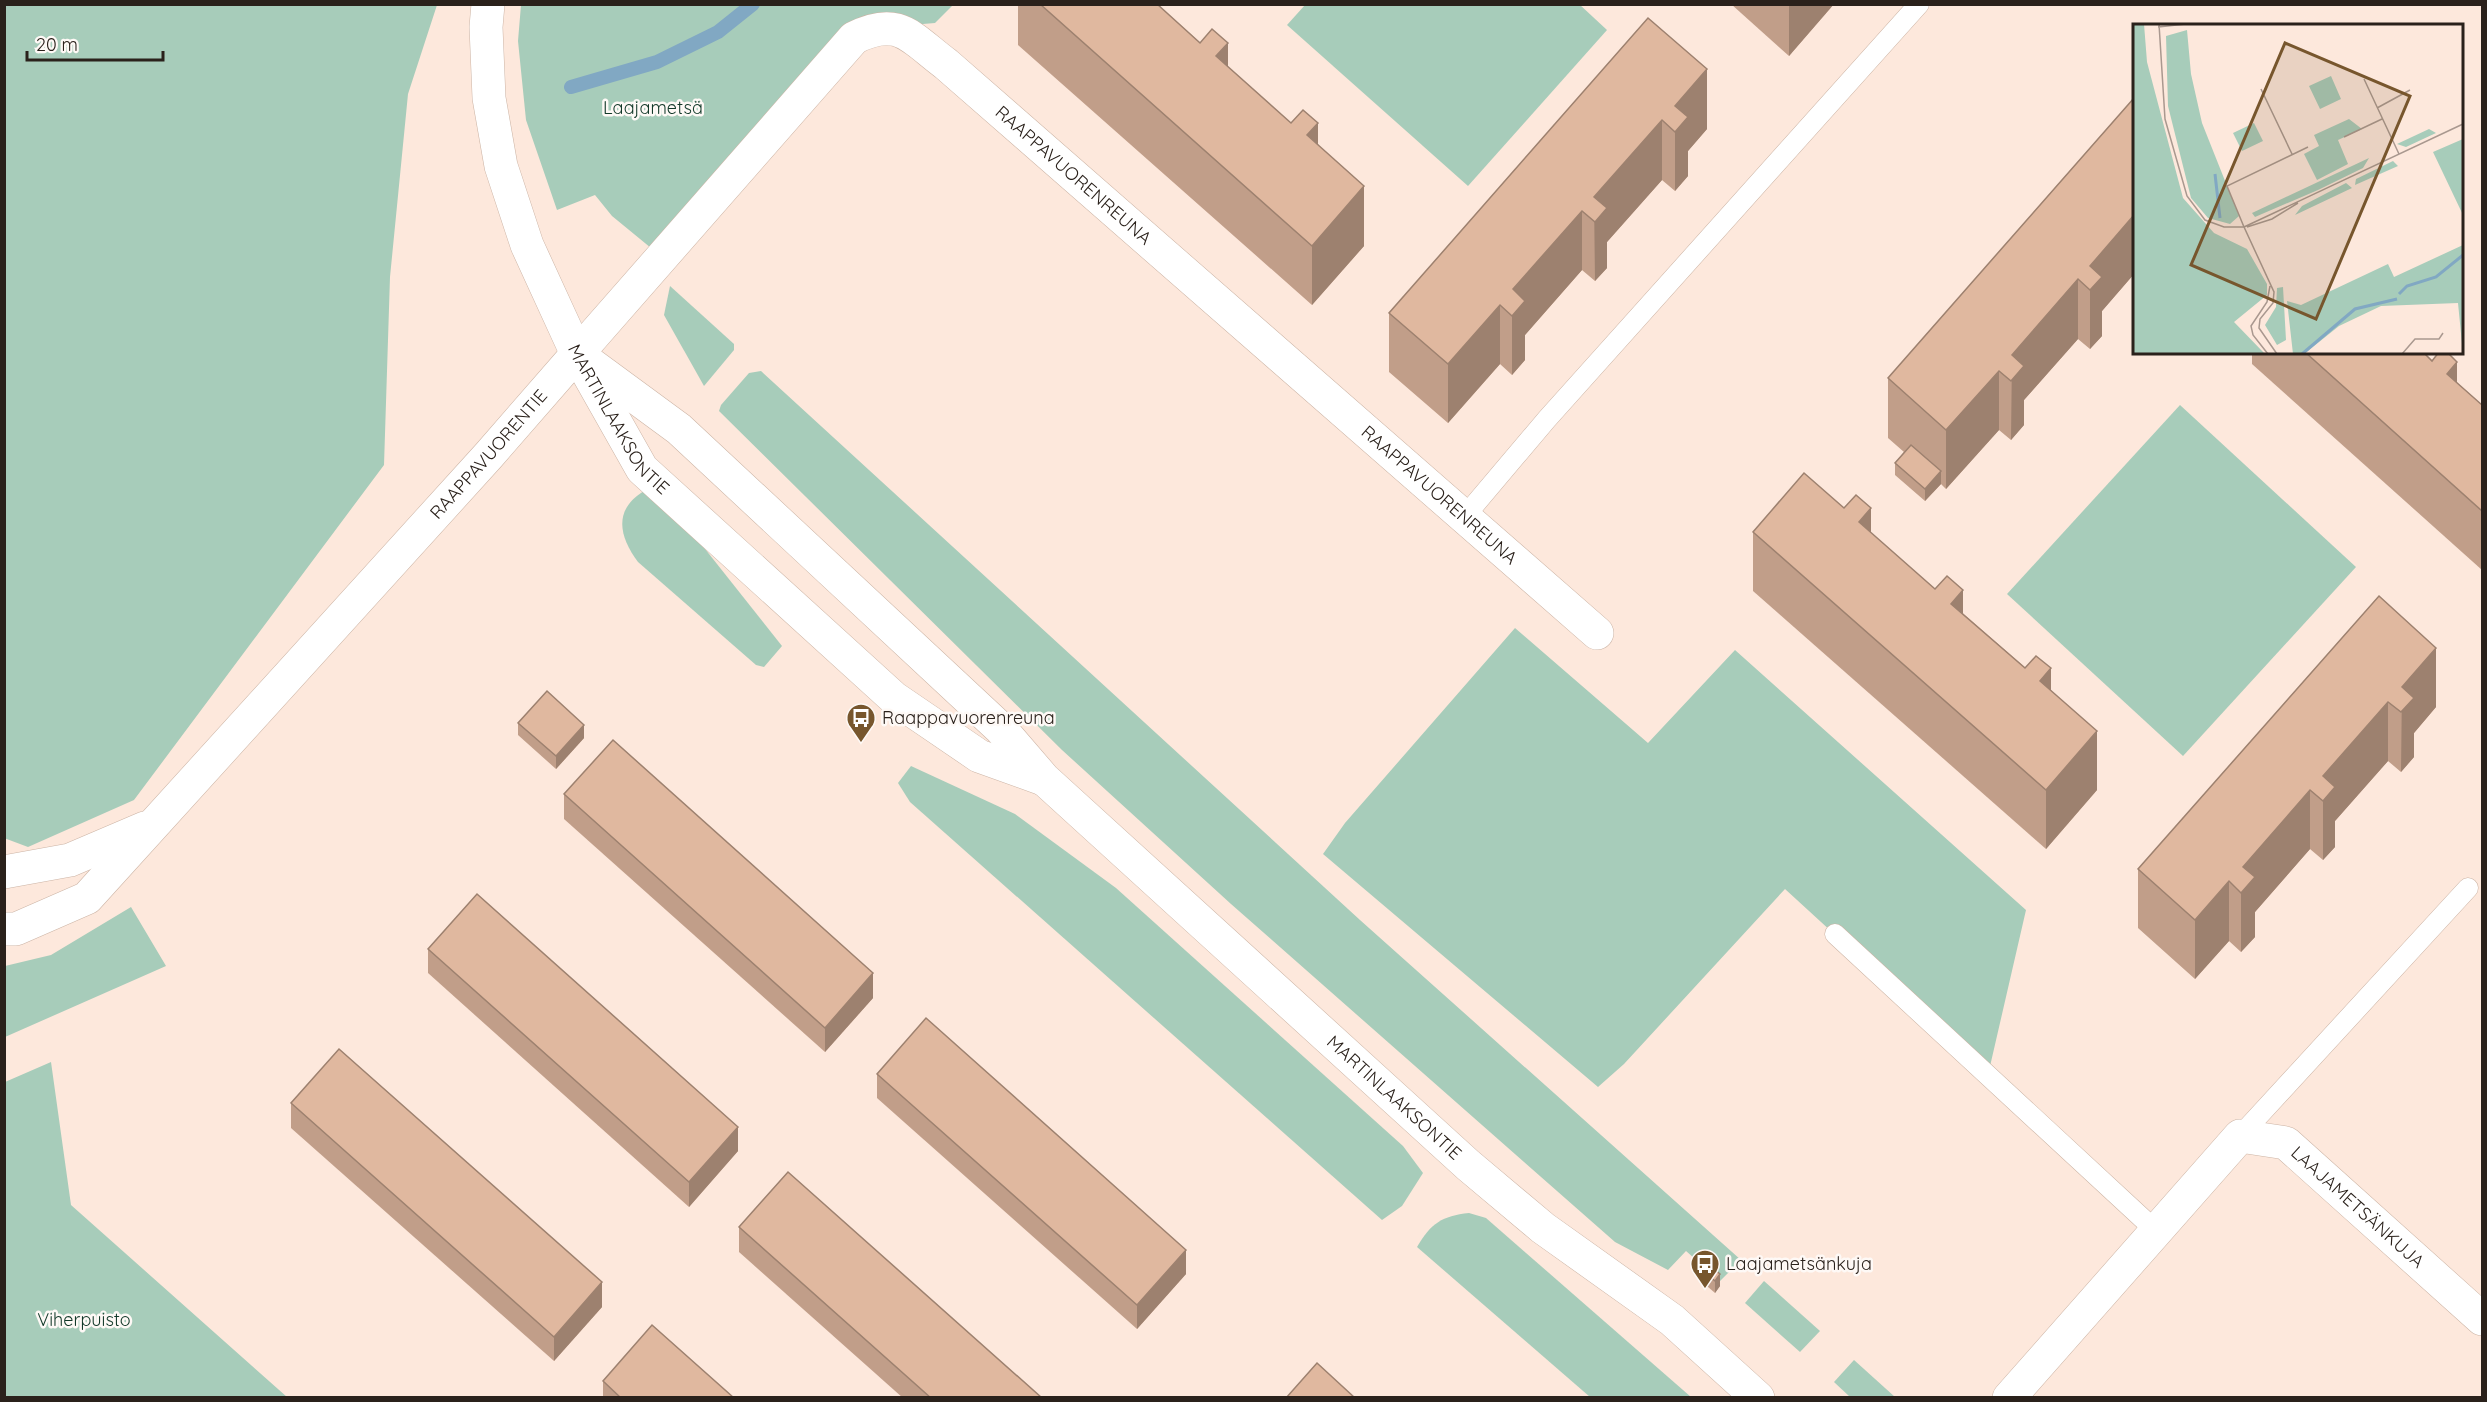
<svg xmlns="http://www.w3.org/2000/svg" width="2487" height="1402" font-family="Quicksand,sans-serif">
  <rect width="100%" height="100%" fill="#fde8dc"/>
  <g fill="#a7ccba">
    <polygon points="5,4 437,5 408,94 390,277 384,465 134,800 28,847 4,838"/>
    <polygon points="1579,4 1607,30 1468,186 1287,25 1305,5"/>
    <polygon points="521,5 953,5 935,23 874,28 662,257 612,216 595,195 557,210 526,120 518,41"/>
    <polygon points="670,286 734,344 734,350 704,386 664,315"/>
    <polygon points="761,371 1360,920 1741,1260 1720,1281 1686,1251 1668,1270 1615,1242 1231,904 1062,750 719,411 721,405 749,373"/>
    <polygon points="2180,405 2356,567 2183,756 2007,594"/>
    <path d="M644,491L694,535L782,646L764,667L756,665L638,562C619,536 613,510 644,491Z"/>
    <polygon points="1515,628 1648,743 1735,650 2026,910 1988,1075 1785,889 1624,1064 1598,1087 1323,854 1345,823"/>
    <polygon points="911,766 1015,814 1116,888 1403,1146 1423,1173 1402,1206 1382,1220 910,802 898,783"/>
    <polygon points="131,907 166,966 5,1037 5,966 51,955"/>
    <polygon points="51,1062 71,1205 287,1397 5,1397 5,1082"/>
    <path d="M1469,1213L1486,1218L1691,1397H1590L1417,1247C1431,1223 1442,1216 1469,1213Z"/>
    <polygon points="1764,1281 1820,1331 1800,1352 1745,1303"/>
    <polygon points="1854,1360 1895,1397 1850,1397 1834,1382"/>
  </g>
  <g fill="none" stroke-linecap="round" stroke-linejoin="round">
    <polyline stroke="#81a8c3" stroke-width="14" points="571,87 657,62 718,32 753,4"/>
    <g stroke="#ccb4a5" stroke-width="21">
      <g id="lane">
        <polyline points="1465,516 1547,419 1919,4"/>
        <polyline points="1835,934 2155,1230"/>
        <polyline points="2240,1136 2468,888"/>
      </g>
    </g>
    <g stroke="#ccb4a5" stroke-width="34">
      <g id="street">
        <path id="s1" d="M577,354L854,38C899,15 911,38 946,64L1597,633"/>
        <path id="s2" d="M2009,1398L2240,1136L2286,1143L2482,1319"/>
      </g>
    </g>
    <g stroke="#ccb4a5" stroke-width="34">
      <g id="secondary">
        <path id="s3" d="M488,4L486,27L489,98L501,166L527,245L577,354L642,469L894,698L979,756L1043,779"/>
        <path id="s4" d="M577,354L679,429L1001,729L1044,779L1468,1165L1543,1228L1672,1320L1758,1398"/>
        <polyline points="4,872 70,860 145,828"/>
        <path id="s5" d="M4,929H16L87,898L489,455L577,354"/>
      </g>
    </g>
    <use href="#lane" stroke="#fff" stroke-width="20"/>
    <use href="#street" stroke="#fff" stroke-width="33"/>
    <use href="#secondary" stroke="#fff" stroke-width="33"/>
  </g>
  <g fill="#c19e89">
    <polygon points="1018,4 1157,4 1291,123 1318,144 1364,246 1312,305 1018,45"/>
    <polygon points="1731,4 1834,4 1789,56"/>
    <polygon points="1648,18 1707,129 1688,151 1688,176 1675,191 1662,180 1607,242 1607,268 1595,281 1582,270 1525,335 1525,360 1512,375 1500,364 1448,423 1389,372 1389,313"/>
    <polygon points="2134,98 2134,274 2102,311 2102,336 2090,349 2078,339 2024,400 2024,425 2011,440 1999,430 1946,489 1941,484 1925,501 1895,475 1895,463 1904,452 1888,438 1888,378"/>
    <polygon points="2252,352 2423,352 2482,405 2482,570 2252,364"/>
    <polygon points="1753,532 1871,533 2051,690 2097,790 2046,849 1753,591"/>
    <polygon points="2379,596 2436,707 2414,733 2414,757 2401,772 2388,761 2335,821 2335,847 2323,860 2310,849 2255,912 2255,937 2241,952 2229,941 2195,979 2138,928 2138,869"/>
    <polygon points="518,723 584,738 556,769 518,735"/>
    <polygon points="564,794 873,998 825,1052 564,819"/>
    <polygon points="428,949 738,1151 689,1207 428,973"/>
    <polygon points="877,1074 1186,1274 1137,1329 877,1098"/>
    <polygon points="291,1103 602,1307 554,1361 291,1128"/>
    <polygon points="739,1227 1042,1398 903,1398 739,1252"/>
    <polygon points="1705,1261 1720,1286 1715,1293 1700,1280 1700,1268"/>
    <polygon points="603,1381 734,1398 603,1398"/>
  </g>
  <g fill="#9d816f">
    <polygon points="1789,4 1834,4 1789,56"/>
    <polygon points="1228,43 1228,103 1216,56"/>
    <polygon points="1707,69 1707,129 1688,151 1688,176 1675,191 1675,106"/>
    <polygon points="1662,120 1662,180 1607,242 1607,268 1595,281 1594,197"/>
    <polygon points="1318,123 1318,183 1307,135"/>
    <polygon points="1364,186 1364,246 1312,305 1312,246"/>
    <polygon points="1582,211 1582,270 1525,335 1525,360 1512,375 1512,316 1513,289"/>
    <polygon points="2134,215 2134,274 2102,311 2102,336 2090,349 2090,266"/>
    <polygon points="2078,279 2078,339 2024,400 2024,425 2011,440 2012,355"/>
    <polygon points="1500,305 1500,364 1448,423 1448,364"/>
    <polygon points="2457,362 2457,422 2447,374"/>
    <polygon points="1999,371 1999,430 1946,489 1946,430"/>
    <polygon points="1941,471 1941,484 1925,501 1925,489"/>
    <polygon points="1871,508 1871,568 1859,522"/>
    <polygon points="1963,590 1963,650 1951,604"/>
    <polygon points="2436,648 2436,707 2414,733 2414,757 2401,772 2402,687"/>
    <polygon points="2051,668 2051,728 2040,681"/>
    <polygon points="2388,702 2388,761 2335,821 2335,847 2323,860 2323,776"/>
    <polygon points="584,725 584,738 556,769 556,756"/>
    <polygon points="2097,731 2097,790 2046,849 2046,790"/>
    <polygon points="2310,790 2310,849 2255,912 2255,937 2241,952 2241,893 2243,867"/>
    <polygon points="2229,881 2229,941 2195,979 2195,920"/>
    <polygon points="873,973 873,998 825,1052 825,1028"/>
    <polygon points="738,1127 738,1151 689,1207 689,1182"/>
    <polygon points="1186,1250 1186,1274 1137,1329 1137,1305"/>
    <polygon points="1720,1274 1720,1286 1715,1293 1715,1281"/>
    <polygon points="602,1282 602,1307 554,1361 554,1337"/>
  </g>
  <g fill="#e0b89f" stroke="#9d816f" stroke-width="1.5">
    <polygon points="1040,4 1157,4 1200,43 1212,29 1228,43 1216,56 1291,123 1303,110 1318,123 1307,135 1364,186 1312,246"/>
    <polygon points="1648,18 1707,69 1675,106 1688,117 1675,132 1662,120 1594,197 1607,208 1595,222 1582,211 1513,289 1525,301 1512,316 1500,305 1448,364 1389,313"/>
    <polygon points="2134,98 2134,215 2090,266 2102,277 2090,290 2078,279 2012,355 2024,366 2011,381 1999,371 1946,430 1888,378"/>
    <polygon points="2305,352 2423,352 2432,361 2439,352 2447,352 2457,362 2447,374 2482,405 2482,511"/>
    <polygon points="1911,445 1941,471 1925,489 1895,463"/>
    <polygon points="1804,473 1844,508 1856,495 1871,508 1859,522 1935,589 1947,576 1963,590 1951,604 2025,668 2036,656 2051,668 2040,681 2097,731 2046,790 1753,532"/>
    <polygon points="2379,596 2436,648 2402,687 2414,698 2401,712 2388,702 2323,776 2335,787 2323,801 2310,790 2243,867 2255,877 2241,893 2229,881 2195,920 2138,869"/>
    <polygon points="547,691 584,725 556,756 518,723"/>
    <polygon points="613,740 873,973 825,1028 564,794"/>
    <polygon points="477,894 738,1127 689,1182 428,949"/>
    <polygon points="926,1018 1186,1250 1137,1305 877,1074"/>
    <polygon points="339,1049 602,1282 554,1337 291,1103"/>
    <polygon points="788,1172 1042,1398 931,1398 739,1227"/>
    <polygon points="1705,1261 1720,1274 1715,1281 1700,1268"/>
    <polygon points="652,1325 734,1398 621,1398 603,1381"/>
    <polygon points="1317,1363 1355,1398 1286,1398"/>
  </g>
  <defs>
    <g id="bus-pin" transform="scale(1.5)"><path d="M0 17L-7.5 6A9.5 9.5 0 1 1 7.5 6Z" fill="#77562d" stroke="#fef9f6"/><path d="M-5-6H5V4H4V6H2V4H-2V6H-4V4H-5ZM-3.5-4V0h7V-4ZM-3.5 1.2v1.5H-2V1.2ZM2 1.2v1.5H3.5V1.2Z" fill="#fff"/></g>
  </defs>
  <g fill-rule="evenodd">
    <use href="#bus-pin" x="861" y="718"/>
    <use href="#bus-pin" x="1705" y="1264"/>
  </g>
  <g text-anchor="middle" stroke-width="5" stroke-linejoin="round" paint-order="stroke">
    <g font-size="18" fill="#113828" stroke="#fef9f6">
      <text x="653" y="114">Laajametsä</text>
      <text x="84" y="1326">Viherpuisto</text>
    </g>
    <g font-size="18" fill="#2a211b" stroke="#fef9f6">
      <text dy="6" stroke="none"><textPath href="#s1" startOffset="694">RAAPPAVUORENREUNA</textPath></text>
      <text dy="6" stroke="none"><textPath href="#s3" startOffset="444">MARTINLAAKSONTIE</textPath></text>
      <text dy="6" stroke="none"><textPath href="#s5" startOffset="688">RAAPPAVUORENTIE</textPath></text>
      <text dy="6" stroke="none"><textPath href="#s1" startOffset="1180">RAAPPAVUORENREUNA</textPath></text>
      <text dy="6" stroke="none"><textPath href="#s4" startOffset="1106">MARTINLAAKSONTIE</textPath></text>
      <text dy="6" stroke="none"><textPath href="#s2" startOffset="492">LAAJAMETSÄNKUJA</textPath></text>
    </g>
    <g font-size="18" fill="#2a211b" stroke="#fef9f6" text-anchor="start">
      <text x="882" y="724">Raappavuorenreuna</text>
      <text x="1726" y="1270">Laajametsänkuja</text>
    </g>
  </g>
  <g transform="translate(2133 24)">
    <rect width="330" height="330" fill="#fde8dc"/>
    <path d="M0,0H11L14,38L50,174L81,209L114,225L134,260V271L101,298L132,330H0ZM54,6L58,50L69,99L106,192L97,200L75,194L58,174L35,82L33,12ZM198,52L208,75L187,85L176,62ZM216,95L229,105L205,116L215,140L184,156L171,130L186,122L181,111ZM121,99L130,117L109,127L100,109ZM296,105L303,109L273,123L264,120ZM330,115V191L300,128ZM236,134L230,144L185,166L122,193L119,189ZM260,137L265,142L222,161L223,155ZM213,159L219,164L162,191L169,182ZM330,221V330L325,279L248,282L206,302L171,330H160L154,277L168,281L255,240L261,253ZM150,263L153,316L144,321L132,301L143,283L144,264Z" fill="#a7ccba"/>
    <path fill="none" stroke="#81a8c3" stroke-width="3" d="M82,150L87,194M266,270L274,262L303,253L330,231M169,330L222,285L264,275"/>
    <path fill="none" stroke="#a9988f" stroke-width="1.5" d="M26,0L32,95L54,172L72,196L91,203H111L141,268L140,279L127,295L126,304L144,330M25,3L53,0M231,55L266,130M128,65L159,130M244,84L277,66M211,113L249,95M111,203L330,100M111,203L94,162L175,123M114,203L139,195L165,179M135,330L120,311L118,302L134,278L137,262M269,330L282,315H306L310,309"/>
    <path fill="#77562d" fill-opacity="0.15" stroke="#77562d" stroke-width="3" d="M152,19L277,72L183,295L58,241Z"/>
    <rect width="330" height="330" fill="none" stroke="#2a211b" stroke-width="3"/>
  </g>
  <rect width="2487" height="1402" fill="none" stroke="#2a211b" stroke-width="12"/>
  <path d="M27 51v9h136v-9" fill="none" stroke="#2a211b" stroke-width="3"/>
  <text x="36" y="51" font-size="18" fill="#2a211b" stroke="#fef9f6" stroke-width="4.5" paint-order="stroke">20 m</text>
</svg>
